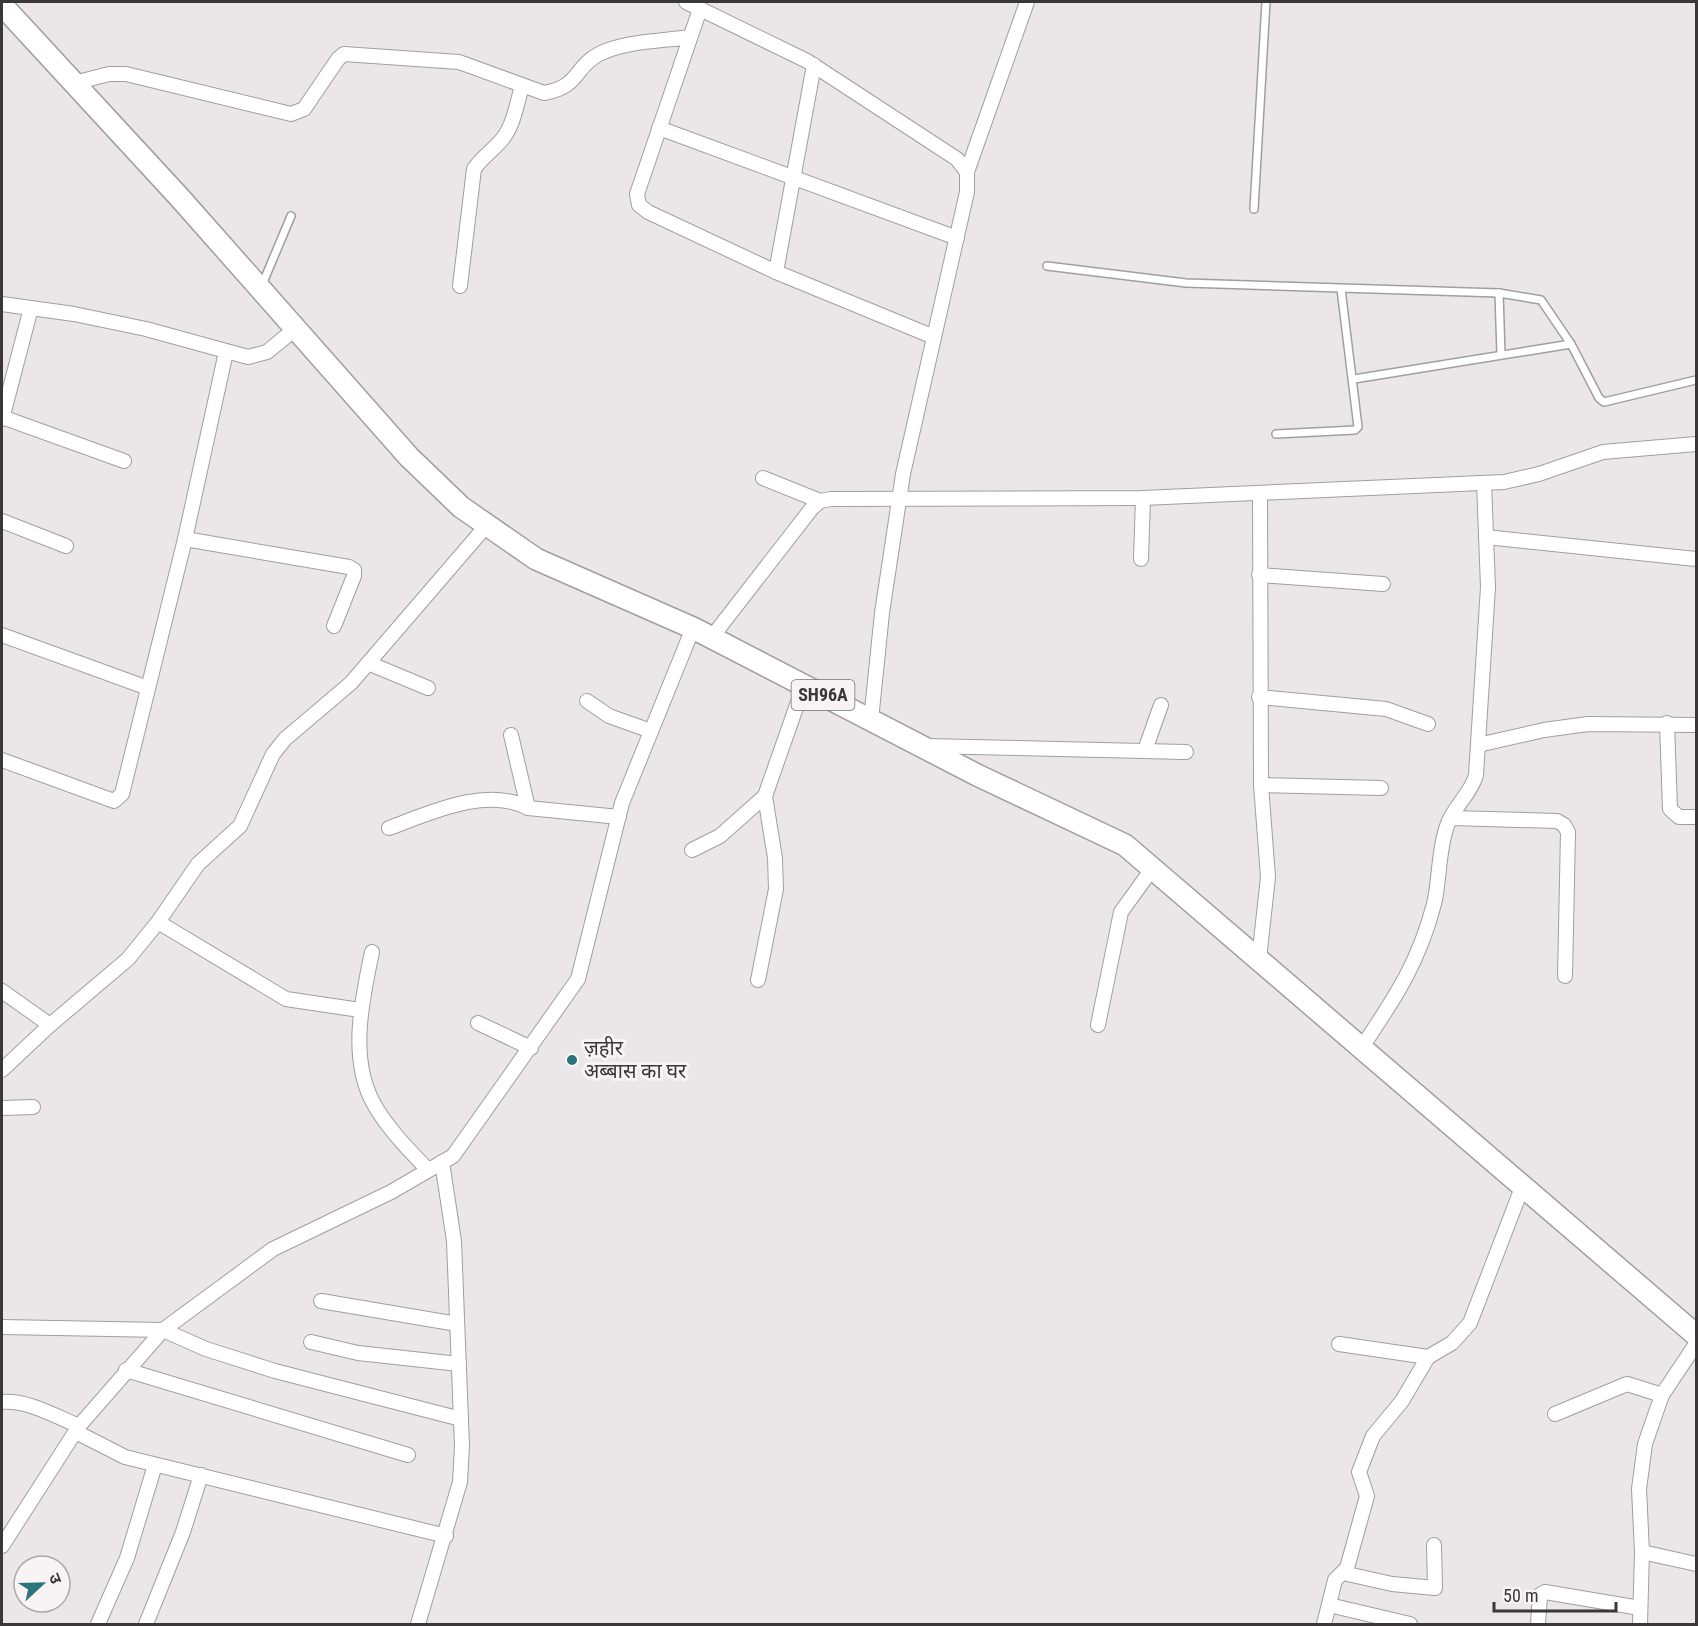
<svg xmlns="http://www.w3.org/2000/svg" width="1698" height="1626" font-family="'Roboto Condensed','Noto Sans Devanagari',sans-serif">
  <rect width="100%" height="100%" fill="#ebe7e8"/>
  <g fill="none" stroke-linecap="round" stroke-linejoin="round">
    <g stroke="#a29e9f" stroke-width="10">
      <g id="service">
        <polyline points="1254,209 1266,2"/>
        <polyline points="1047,266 1186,283 1499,293 1541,300 1571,344"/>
        <polyline points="262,285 291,216"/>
        <polyline points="1499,293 1501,354"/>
        <polyline points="1354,379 1571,344 1599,398 1604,402 1696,380"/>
        <polyline points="1276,434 1355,430 1358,427 1341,289"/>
      </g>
    </g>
    <g stroke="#a29e9f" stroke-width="16">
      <g id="minor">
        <polyline points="686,2 807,61 957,159 967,172 967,192 903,474 882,613 871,720"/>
        <polyline points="700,9 637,194 639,205 648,212 776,272 934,337"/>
        <path d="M74,83L109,74H126L291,114L304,109L338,59L344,54L459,62L544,93C580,87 574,67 599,54C624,41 662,41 690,37"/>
        <polyline points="659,128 957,238"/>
        <polyline points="967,172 1027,2"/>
        <polyline points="776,272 814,65"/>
        <path d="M460,286L474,169C482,157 495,149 504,137C514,123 517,103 522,86"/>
        <polyline points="2,304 74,314 146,329 248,357 267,352 295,329"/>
        <polyline points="2,417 124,461"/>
        <polyline points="2,419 31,308"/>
        <polyline points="763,478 820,501"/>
        <polyline points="2,521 66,546"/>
        <polyline points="1486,537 1696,559"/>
        <polyline points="185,539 349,567 354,570 354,576 334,626"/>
        <polyline points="1141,559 1143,498"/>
        <polyline points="1259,575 1383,584"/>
        <polyline points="2,635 148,688"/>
        <polyline points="712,637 812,508 820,501 831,499 1143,498 1504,482 1539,474 1603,452 1696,444"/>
        <polyline points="368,663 428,688"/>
        <polyline points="1259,697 1386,709 1428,724"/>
        <polyline points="587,701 609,716 651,731"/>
        <polyline points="1667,723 1670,809 1679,817 1696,817"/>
        <polyline points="511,735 528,808"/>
        <polyline points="1478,745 1544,730 1588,724 1696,725"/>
        <polyline points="927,746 1186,752"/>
        <polyline points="1145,750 1161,705"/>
        <polyline points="2,760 114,801 122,794 185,539 226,352"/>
        <polyline points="1261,785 1381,788"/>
        <polyline points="1451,818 1557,821 1564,825 1568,832 1565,976"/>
        <path d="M389,828C430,813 486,786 528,808L619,817"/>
        <polyline points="692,850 720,836 765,796"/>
        <polyline points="158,922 286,999 360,1010"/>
        <path d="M372,952C362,1000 348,1060 375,1106C389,1130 409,1150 428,1170"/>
        <polyline points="1259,959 1268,877 1261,785 1260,494"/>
        <polyline points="758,980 776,889 775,858 765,796 804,685"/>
        <polyline points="2,991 50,1025"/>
        <polyline points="478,1023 531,1048"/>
        <polyline points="1098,1025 1121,912 1152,869"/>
        <path d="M1362,1047C1395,998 1419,962 1434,904C1440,879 1438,851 1447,826C1453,807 1471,794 1476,775L1488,587L1484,483"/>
        <polyline points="2,1070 50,1025 128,959 158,922 198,864 240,826 273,754 285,739 351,683 487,525"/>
        <polyline points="2,1108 33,1107"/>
        <polyline points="321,1301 457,1324"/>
        <polyline points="2,1327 163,1330 206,1349 275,1371 461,1419"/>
        <polyline points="311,1342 358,1353 459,1364"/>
        <polyline points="1339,1344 1428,1357"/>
        <polyline points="126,1370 408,1455"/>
        <path d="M2,1402C28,1400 55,1416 79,1426"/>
        <polyline points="1555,1414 1627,1384 1662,1395"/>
        <polyline points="76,1432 125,1457 446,1536"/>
        <polyline points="2,1546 79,1426 163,1330 273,1249 391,1192 453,1156 578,979 622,803 693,628"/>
        <polyline points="1642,1552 1696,1564"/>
        <polyline points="1343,1573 1392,1584 1435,1588 1434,1545"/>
        <polyline points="1329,1605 1410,1624"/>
        <polyline points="98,1624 127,1558 155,1465"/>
        <polyline points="146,1624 183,1532 201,1475"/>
        <polyline points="418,1624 460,1482 462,1446 454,1241 442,1162"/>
        <polyline points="1324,1624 1335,1580 1347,1568 1367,1496 1359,1472 1373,1436 1402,1401 1428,1357 1452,1343 1470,1323 1523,1185"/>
        <polyline points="1538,1624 1540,1595 1545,1592 1640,1608"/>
        <polyline points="1640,1624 1642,1552 1639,1489 1645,1444 1662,1395 1696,1344"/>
      </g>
    </g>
    <g stroke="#a29e9f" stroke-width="24">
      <polyline id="primary" points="2,5 180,198 409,457 461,507 536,559 693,628 977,775 1125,845 1696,1335"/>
    </g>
    <use href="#service" stroke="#fff" stroke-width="7"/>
    <use href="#minor" stroke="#fff" stroke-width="14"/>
    <use href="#primary" stroke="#fff" stroke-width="21"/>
  </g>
  <circle fill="#2b747c" stroke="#f8f4f5" stroke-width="2" cx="572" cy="1060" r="6"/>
  <g text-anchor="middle" stroke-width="6" stroke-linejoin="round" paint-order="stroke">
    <rect fill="#f8f4f5" stroke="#727071" stroke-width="1.5" x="791.5" y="680" width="63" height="30" rx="4.5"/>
    <g font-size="18" font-weight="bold" fill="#393738">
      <text x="823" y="701">SH96A</text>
    </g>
    <g font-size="20" fill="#393738" stroke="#f8f4f5" text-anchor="start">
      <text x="584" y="1055">ज़हीर<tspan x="584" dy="23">अब्बास का घर</tspan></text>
    </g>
  </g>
  <rect width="1698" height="1626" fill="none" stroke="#393738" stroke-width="6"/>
  <g transform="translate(42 1584) rotate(68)"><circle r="28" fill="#f8f4f5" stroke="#aca8a9" stroke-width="1.5"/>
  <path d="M0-4.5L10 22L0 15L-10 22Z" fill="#2b747c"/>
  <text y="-9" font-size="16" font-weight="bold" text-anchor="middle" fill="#393738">उ</text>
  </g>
  <path d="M1494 1602v9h122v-9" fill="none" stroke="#393738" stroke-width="3"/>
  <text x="1503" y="1602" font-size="18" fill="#393738" stroke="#f8f4f5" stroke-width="4.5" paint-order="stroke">50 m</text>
</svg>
